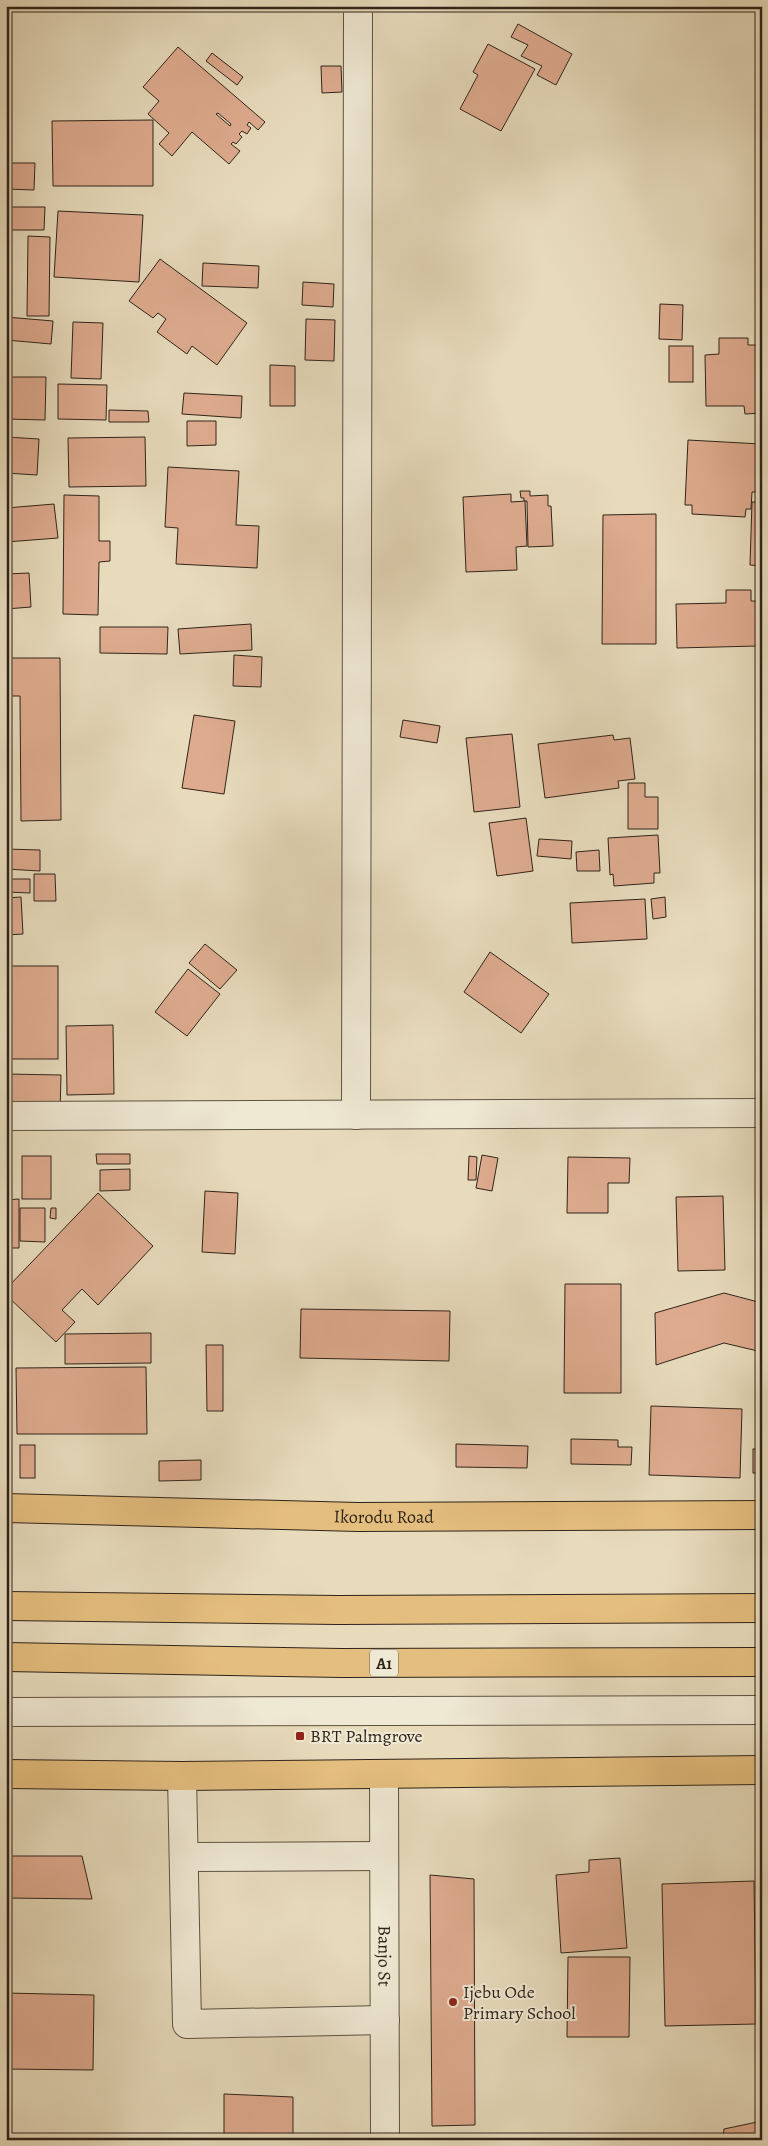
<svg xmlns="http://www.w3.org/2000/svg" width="768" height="2146" font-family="Alegreya,serif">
  <rect width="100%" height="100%" fill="#e7dbbc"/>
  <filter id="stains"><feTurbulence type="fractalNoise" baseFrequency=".004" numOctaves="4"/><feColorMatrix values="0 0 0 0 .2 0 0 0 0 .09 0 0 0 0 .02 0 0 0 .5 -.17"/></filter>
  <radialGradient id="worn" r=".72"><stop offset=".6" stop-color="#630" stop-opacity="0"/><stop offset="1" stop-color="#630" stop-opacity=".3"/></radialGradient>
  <g fill="#deab8f" stroke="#30241a" fill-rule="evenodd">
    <polygon points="518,24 572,54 556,85 537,75 542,66 521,56 528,45 511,37"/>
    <polygon points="488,44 535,69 501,131 460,109 478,75 473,72"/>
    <path d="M178,47L265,122L258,130L249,122L247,125L251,128L247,134L242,131L239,134L242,137L236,144L233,142L231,144L240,151L229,164L192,132L172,156L159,144L169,133L148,114L159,101L143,87ZM218,113L231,124L230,126L216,114Z"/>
    <polygon points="212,53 243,77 237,85 206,61"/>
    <polygon points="321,66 341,66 342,92 322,93"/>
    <polygon points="153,120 153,186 53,186 52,121"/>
    <polygon points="6,163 35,163 34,190 6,189"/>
    <polygon points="6,207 45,207 44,230 6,230"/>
    <polygon points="58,211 143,215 139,282 54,277"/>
    <polygon points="28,236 50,237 49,316 27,316"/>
    <polygon points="160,259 247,323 217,365 192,346 187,354 157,332 166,319 158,313 153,318 129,301"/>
    <polygon points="203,263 259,266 258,288 202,286"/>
    <polygon points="303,282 334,284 333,307 302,305"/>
    <polygon points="660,304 683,305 682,340 659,339"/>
    <polygon points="6,317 53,321 51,344 6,340"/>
    <polygon points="306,319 335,320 334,361 305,360"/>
    <polygon points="73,322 103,323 101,379 71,378"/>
    <polygon points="719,338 748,338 748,345 762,345 762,413 745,414 744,406 706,406 705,355 719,354"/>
    <rect x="669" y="346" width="24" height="36"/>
    <polygon points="270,365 295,366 295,406 270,406"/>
    <polygon points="6,377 46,377 45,420 6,419"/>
    <polygon points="58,384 107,385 106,420 58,419"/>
    <polygon points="184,393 242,396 241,418 182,414"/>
    <polygon points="109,410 148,411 149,422 109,422"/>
    <polygon points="187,421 216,421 216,445 187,446"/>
    <polygon points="6,437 39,439 37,475 6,473"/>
    <polygon points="145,437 146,486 69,487 68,438"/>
    <polygon points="688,440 761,444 759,473 762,474 762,487 760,487 759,492 752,492 751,509 746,509 745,517 692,514 692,505 685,505"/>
    <polygon points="168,467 239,471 236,525 259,526 257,568 176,564 178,528 165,527"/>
    <polygon points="520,491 530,491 530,496 548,495 548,506 551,506 553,546 528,547 527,501 524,501 524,498 521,498"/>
    <polygon points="511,494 511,502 525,501 527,546 516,547 517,570 466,572 463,497"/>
    <polygon points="64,495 99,496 99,541 110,541 110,561 99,562 98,615 63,614"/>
    <polygon points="752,502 762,502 762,566 750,565"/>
    <polygon points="54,504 58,538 6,542 6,508"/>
    <polygon points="656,514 656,644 602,644 603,515"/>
    <polygon points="29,573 31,607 6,609 6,574"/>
    <polygon points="726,590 751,590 751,601 758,601 758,646 677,648 676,604 726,603"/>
    <polygon points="251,624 252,650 180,654 178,629"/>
    <polygon points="100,627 168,627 167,654 100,653"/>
    <polygon points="234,655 262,657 261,687 233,686"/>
    <polygon points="6,658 60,658 61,820 21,821 20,696 6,696"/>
    <polygon points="194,715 235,721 224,794 182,788"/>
    <polygon points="403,720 440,726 437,743 400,737"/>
    <polygon points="512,734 520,807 474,812 466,738"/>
    <polygon points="613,735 614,740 630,738 635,779 618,781 619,788 545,798 538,744"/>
    <polygon points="628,783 645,783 645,797 658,797 658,829 628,829"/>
    <polygon points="526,818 533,871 497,876 489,823"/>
    <polygon points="658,835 660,873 654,873 654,883 614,886 613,874 610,875 608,838"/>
    <polygon points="539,839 572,841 571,859 537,856"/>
    <polygon points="6,849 40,850 40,871 6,869"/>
    <polygon points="599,850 600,871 577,871 576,852"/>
    <polygon points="34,874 55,874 56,901 34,901"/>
    <polygon points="6,879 30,879 30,893 6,892"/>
    <polygon points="21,897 23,934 6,935 6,898"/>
    <polygon points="665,897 666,917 653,919 651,899"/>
    <polygon points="645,899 647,939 572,943 570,903"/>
    <polygon points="205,944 237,970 220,989 189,963"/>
    <polygon points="490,952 549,994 521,1033 464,992"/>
    <rect x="6" y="966" width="52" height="93"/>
    <polygon points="188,969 220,994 187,1036 155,1012"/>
    <polygon points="113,1025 114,1094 67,1095 66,1026"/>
    <polygon points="6,1074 61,1075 60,1113 6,1112"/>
    <polygon points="96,1154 130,1154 130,1164 97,1164"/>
    <polygon points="482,1155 498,1158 492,1191 476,1188"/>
    <rect x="22" y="1156" width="29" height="43"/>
    <polygon points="469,1156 477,1157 476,1180 468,1180"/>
    <polygon points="568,1157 630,1158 629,1183 608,1183 608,1213 567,1213"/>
    <polygon points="130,1169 130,1190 100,1191 100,1170"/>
    <polygon points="205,1191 238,1193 235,1254 202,1252"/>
    <polygon points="98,1193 153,1246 98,1305 82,1289 62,1310 75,1322 56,1342 6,1295 6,1289"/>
    <polygon points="723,1196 725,1270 678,1271 676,1197"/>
    <polygon points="19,1199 19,1248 6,1248 6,1200"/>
    <polygon points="20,1208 45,1208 45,1242 20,1241"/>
    <polygon points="51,1208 56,1208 56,1219 50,1218"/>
    <polygon points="565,1284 621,1284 621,1393 564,1393"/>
    <polygon points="724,1293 762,1303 762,1352 724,1343 656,1365 655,1313"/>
    <polygon points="301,1309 450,1311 449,1361 300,1358"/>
    <polygon points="151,1333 151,1363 65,1364 65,1334"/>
    <polygon points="206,1345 223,1345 223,1411 207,1411"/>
    <polygon points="146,1367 147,1434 17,1434 16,1368"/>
    <polygon points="651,1406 742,1409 740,1478 649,1475"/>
    <rect x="6" y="1425" width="4" height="42"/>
    <polygon points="571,1439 618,1440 618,1447 632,1447 631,1465 571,1464"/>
    <polygon points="456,1444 528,1446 527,1468 456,1467"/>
    <rect x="20" y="1445" width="15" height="33"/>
    <rect x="753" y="1449" width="9" height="24"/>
    <polygon points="201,1460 201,1480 159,1481 159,1461"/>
    <polygon points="6,1856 82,1856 92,1899 6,1898"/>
    <polygon points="620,1858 627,1948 561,1953 556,1875 589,1872 589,1860"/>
    <polygon points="430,1875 474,1879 475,2125 432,2126"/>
    <polygon points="754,1881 756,2024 665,2026 662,1884"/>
    <polygon points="568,1957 630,1957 629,2037 567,2037"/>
    <polygon points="6,1993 94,1995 93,2070 6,2069"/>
    <polygon points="224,2094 293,2097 293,2140 224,2140"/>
    <polygon points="762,2121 762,2140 723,2140 724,2129"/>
  </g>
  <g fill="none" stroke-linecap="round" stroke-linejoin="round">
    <g stroke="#5e5242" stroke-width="30">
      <g id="minor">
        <polyline points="356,1115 358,6"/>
        <polyline points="6,1116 762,1113"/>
        <polyline points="6,1712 762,1710"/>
        <path id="s1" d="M384,1774L385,2140"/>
        <polyline points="182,1776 187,2024 385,2020"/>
        <polyline points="184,1857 384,1856"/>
      </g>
    </g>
    <g stroke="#30241a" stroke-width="30">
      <g id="major">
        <path id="s2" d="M6,1508L358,1517L762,1515"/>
        <polyline points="6,1774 182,1776 762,1770"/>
      </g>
    </g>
    <g stroke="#30241a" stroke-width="30">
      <g id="highway">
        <polyline points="6,1606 338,1610 762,1608"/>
        <polyline points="6,1657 341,1663 762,1662"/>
      </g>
    </g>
    <use href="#minor" stroke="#efe8d3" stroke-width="28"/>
    <use href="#major" stroke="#e4be7e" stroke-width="28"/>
    <use href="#highway" stroke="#e4be7e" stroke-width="28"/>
  </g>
  <g fill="#8f2418" stroke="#efe8d3" stroke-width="2">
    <rect x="295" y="1731" width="10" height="10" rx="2.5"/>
    <circle cx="453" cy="2002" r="5"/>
  </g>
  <g text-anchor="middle" stroke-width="4" stroke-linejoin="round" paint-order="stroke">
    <rect fill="#efe8d3" stroke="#695f52" stroke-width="1" x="370" y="1649.5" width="28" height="27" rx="4"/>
    <g font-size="16" font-weight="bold" fill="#30241a">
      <text x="384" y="1669">A1</text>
    </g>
    <g font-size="18" fill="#30241a" stroke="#efe8d3">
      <text dy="6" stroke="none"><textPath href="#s2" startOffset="378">Ikorodu Road</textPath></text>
      <text dy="6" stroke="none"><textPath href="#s1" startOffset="182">Banjo St</textPath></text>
    </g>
    <g font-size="18" fill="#30241a" stroke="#efe8d3" text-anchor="start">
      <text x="310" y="1742">BRT Palmgrove</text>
      <text x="463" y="1998">Ijebu Ode<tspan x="463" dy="21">Primary School</tspan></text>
    </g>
  </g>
  <rect width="768" height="2146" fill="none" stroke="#e7dbbc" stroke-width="25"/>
  <rect x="8" y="8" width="753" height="2131" fill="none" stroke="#30241a" stroke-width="2.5"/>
  <rect x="12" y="12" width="743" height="2121" fill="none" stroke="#30241a"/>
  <rect width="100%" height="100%" filter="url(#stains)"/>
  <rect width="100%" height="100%" fill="url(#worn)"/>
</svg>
